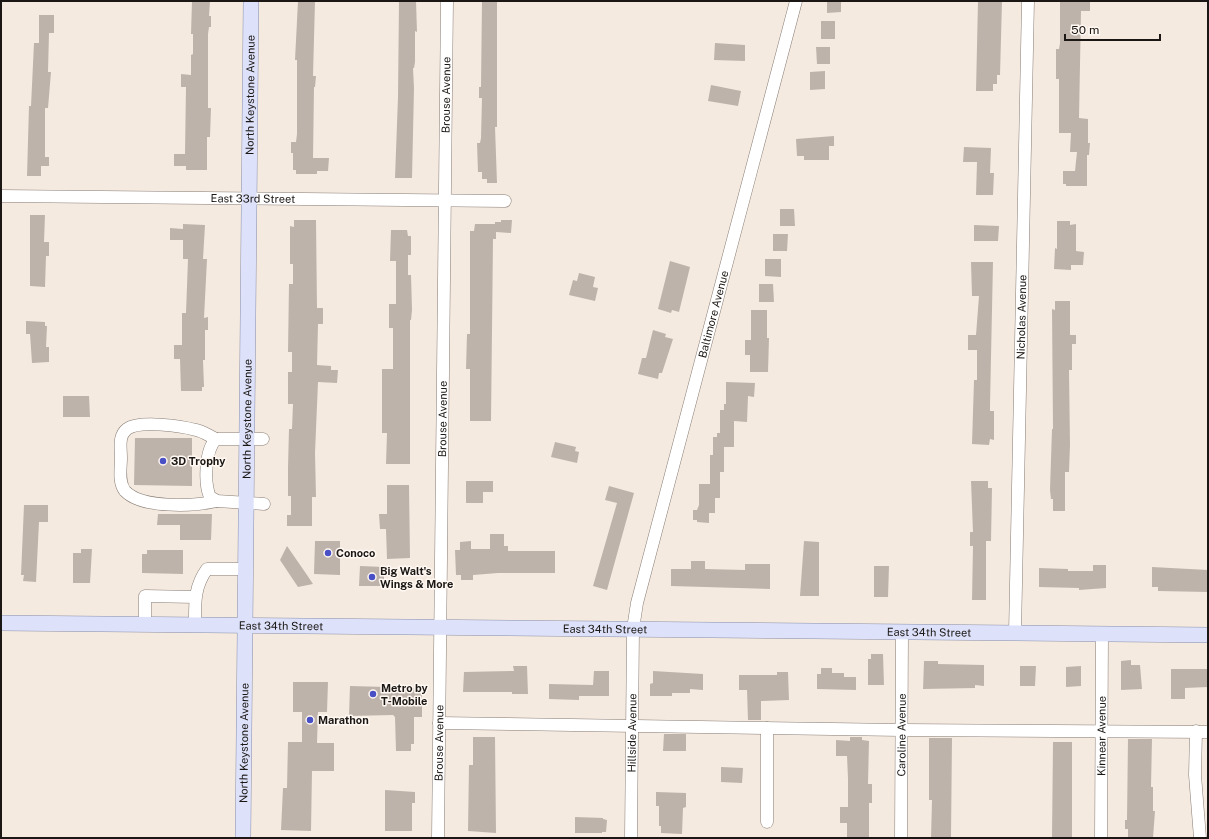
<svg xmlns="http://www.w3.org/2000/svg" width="1209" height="839" font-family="'Public Sans',sans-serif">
  <rect width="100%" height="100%" fill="#f5eae0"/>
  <g fill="#beb3aa">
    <polygon points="192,1 210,1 209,16 211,16 211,27 209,27 208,34 208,108 211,108 210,137 207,137 207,170 186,170 186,166 174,166 174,154 185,154 186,87 181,87 181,74 191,75 191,55 193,54 193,34 191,34"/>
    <polygon points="298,1 315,1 313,76 316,76 315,87 314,87 313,158 329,158 328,171 317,171 317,174 296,174 296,170 293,170 293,153 291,153 291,142 296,142 297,134 297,60 295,60"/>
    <polygon points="399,1 416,1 417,32 415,31 415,62 414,68 413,68 414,88 412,178 395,178 398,97"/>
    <polygon points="482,1 497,1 497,127 495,127 497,183 487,183 487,179 482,179 482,172 478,172 477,143 480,143 481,138 482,98 479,98 479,87 481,87"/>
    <polygon points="827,1 841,1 841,12 827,13"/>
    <polygon points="978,1 1002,1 1000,75 997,75 997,84 993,84 993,91 976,91"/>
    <polygon points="1060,1 1090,1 1090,11 1081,11 1079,118 1088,119 1088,143 1090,143 1089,155 1087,155 1087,186 1066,186 1066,184 1063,184 1063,171 1075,171 1077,152 1070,152 1071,133 1059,133 1059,79 1056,79 1056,49 1059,49 1060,43"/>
    <polygon points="39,15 54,15 54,33 49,33 48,72 51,72 48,108 45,108 45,157 49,157 49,166 41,166 41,176 27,176 29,106 31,106 34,43 39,43"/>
    <rect x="821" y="21" width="14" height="18"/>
    <polygon points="715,43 745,45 745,61 714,60"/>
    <polygon points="816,47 830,47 830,64 817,64"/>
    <polygon points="825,71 825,89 810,90 810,72"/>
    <polygon points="711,85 741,91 738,106 708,101"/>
    <polygon points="834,136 834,146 829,146 829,160 804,160 804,156 797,156 796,139"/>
    <polygon points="964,147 991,148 990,173 994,173 993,195 976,195 977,162 963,162"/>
    <polygon points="780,209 794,209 795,226 780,226"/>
    <polygon points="30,215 45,215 44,242 49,242 49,256 46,256 45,287 30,286"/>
    <polygon points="294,220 316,220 317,308 323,308 323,324 318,324 317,365 331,366 331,370 338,370 337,383 318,382 315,453 316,497 312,497 312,526 287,526 287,515 291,515 291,496 288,496 288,467 289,429 292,429 293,404 288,404 288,372 292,372 292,352 288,352 289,284 293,284 293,264 290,264 290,226 294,227"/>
    <polygon points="501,220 512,220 511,233 496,232 496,239 493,239 491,421 470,421 470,369 466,369 467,334 470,334 470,231 474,231 475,224 495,224 495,222 501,222"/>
    <polygon points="1057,221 1070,221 1070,225 1076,224 1076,251 1084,252 1083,265 1071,265 1071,270 1054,269 1055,248 1057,249"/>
    <polygon points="183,224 205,225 203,259 207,259 204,318 208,317 208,330 205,330 205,360 203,360 204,387 202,387 202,391 181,391 180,359 174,359 174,345 182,345 182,313 186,313 188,259 183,259 183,240 170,240 170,228 183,229"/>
    <polygon points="974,225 999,226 998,241 974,241"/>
    <polygon points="391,230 407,230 408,236 411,236 411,255 408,255 408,275 411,275 412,310 411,320 410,320 410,464 386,464 387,433 382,433 382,369 393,369 393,328 389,328 389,304 396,304 396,261 390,261"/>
    <polygon points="773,234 788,234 787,251 773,251"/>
    <polygon points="765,259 781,259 781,277 765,276"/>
    <polygon points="670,261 690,267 679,312 672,310 671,313 658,309"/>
    <polygon points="971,262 993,262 990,405 990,411 994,411 994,440 990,439 989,445 972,444 974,380 977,380 977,350 968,350 968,335 976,335 979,296 972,296"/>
    <polygon points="579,273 595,277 593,287 598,288 595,301 569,295 573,280 577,281"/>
    <polygon points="759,284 773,284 774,302 759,302"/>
    <polygon points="1055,301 1070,301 1070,335 1076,335 1076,344 1072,344 1072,370 1069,370 1070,445 1069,472 1065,472 1065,511 1053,511 1053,499 1051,499 1050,490 1052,429 1053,429 1052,309 1055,310"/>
    <polygon points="751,310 767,310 767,338 769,338 768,372 750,372 750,355 745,355 745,340 751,340"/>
    <polygon points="26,321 45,322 45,326 47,326 46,347 49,347 49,362 32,363 30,334 26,334"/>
    <polygon points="653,330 666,334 665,337 673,339 662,373 659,373 658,379 638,374 642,358 646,358"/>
    <polygon points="726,382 755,383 754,397 748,396 747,422 734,421 734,447 724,447 724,472 720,472 720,498 715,498 715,513 709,513 709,523 697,522 697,520 693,520 693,510 697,510 699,505 699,484 710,484 710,455 713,455 713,437 717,437 717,433 720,433 720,410 724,410 724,404 726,404"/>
    <polygon points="63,396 89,396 90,417 63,417"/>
    <polygon points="135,438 192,438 192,486 134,485"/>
    <polygon points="555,442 576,447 575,451 579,452 577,463 551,457"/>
    <polygon points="466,481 493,481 493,492 483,492 483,503 466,503"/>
    <polygon points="971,481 988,481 988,488 992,488 991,541 986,541 986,600 972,600 973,546 970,546 970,532 973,532"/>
    <polygon points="387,485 409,485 410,558 387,559 386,529 380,529 379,514 387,514"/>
    <polygon points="609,486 634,493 607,590 593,586 617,503 605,500"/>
    <polygon points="24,505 48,505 48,522 39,522 36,582 23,581 24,575 21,575"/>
    <polygon points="158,514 212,514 211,540 180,540 180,525 157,525"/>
    <polygon points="490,534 504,534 504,546 508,546 508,551 555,551 555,573 498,573 473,575 473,580 461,580 461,575 456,575 455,550 460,550 460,542 471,541 471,549 490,549"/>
    <polygon points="315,541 340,541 340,575 314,574"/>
    <polygon points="804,541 819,542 819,596 800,596"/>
    <polygon points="287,546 307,575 313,584 298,587 280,560"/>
    <polygon points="81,549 92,549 90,583 73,583 73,553 81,553"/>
    <polygon points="147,550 183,550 183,574 142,573 142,554 147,554"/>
    <polygon points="691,561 705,561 705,569 745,570 745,564 770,564 770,589 671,586 671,569 691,569"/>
    <polygon points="1093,565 1106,565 1106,588 1079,590 1079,588 1039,587 1039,568 1068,569 1068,571 1093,571"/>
    <polygon points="360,566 384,567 384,586 359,586"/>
    <polygon points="874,566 889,566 888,597 874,597"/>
    <polygon points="1152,567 1208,570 1208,592 1158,591 1158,587 1152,587"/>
    <polygon points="871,654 883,654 884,685 868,685 868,659 871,659"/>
    <polygon points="1131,660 1131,665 1140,665 1142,689 1121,690 1121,661"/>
    <polygon points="924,661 938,661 938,664 984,665 984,686 975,685 975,688 923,689"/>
    <polygon points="513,666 527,666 528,694 512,694 512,692 463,692 464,672 514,671"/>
    <polygon points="1020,666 1036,666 1035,686 1020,686"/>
    <polygon points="1081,666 1081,686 1066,687 1066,667"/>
    <polygon points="821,668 832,668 832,673 844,673 844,677 856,677 856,690 817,689 817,674 821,674"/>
    <polygon points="1171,669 1208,669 1208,687 1185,688 1185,699 1171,699"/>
    <polygon points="594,671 609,671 609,696 579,696 579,700 549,699 549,684 593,685"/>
    <polygon points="653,671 703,674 703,690 690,689 690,693 672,693 672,696 650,696 650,684 653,683"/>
    <polygon points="777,672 788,672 789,700 761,701 761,720 748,720 747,690 739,690 739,675 777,675"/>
    <polygon points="293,682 328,682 327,712 318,712 317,743 334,743 334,771 312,771 311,831 281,830 283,788 287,788 288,742 302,742 302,712 293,712"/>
    <polygon points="350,686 422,688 422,717 414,717 414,744 411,744 411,751 396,751 395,717 393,715 349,716"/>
    <polygon points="664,734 686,734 686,751 663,751"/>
    <polygon points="473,737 495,737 496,833 468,831 469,765 473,765"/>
    <polygon points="850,737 862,737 862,740 869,741 868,784 872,784 872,803 869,803 869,838 847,838 847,823 840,823 840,807 848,807 848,778 847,756 836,756 836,740 850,741"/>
    <polygon points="929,738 952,738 951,838 931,838 932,800 929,800"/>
    <polygon points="1128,739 1152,739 1151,787 1153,787 1153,811 1155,811 1153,838 1128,838 1128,829 1125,829 1125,820 1127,820"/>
    <polygon points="1053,742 1072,742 1072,838 1052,838"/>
    <polygon points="721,767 743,768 742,783 721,782"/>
    <polygon points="385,790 415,792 415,803 412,803 412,831 385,831"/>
    <polygon points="656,792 686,793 686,807 683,808 682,834 661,833 661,826 659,826 659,806 656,806"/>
    <polygon points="575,817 603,818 603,819 607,820 606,832 602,832 602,833 575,833"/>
  </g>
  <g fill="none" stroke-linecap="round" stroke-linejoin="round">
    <g stroke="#877c74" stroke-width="13">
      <g id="minor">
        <path id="s1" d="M1,196L505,201"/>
        <path d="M216,439C209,436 203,431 196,430C181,426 139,420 127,429C118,436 121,448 121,458C121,468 118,482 125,491C142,509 195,506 217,501"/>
        <path d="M263,439H216C205,450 204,483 210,497L217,501L264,504"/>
        <polyline points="145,624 145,596 195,597"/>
        <path d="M195,624C195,603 194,587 207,569H246"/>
        <path id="s2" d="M1015,633L1028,1"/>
        <polyline points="439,723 902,730 1208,732"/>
        <polyline points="1196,731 1195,775 1200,838"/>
        <polyline points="767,822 767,728"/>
        <path id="s3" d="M438,838L447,1"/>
        <path id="s4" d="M631,838L633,629L637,603L796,1"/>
        <path id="s5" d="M901,838L902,632"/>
        <path id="s6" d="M1101,838L1102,634"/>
      </g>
    </g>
    <g stroke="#8a8fa8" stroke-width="16">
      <g id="major">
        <path id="s7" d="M1,623L1208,635"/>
        <path id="s8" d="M243,838L251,1"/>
      </g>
    </g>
    <use href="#minor" stroke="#fff" stroke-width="12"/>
    <use href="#major" stroke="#dde2fa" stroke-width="15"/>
  </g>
  <g fill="#494fc5" stroke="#fff8f2" stroke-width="1.5">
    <circle cx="163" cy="461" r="4"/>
    <circle cx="328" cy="553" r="4"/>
    <circle cx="372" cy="577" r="4"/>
    <circle cx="373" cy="694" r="4"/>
    <circle cx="310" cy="720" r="4"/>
  </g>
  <g text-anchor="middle" stroke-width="3" stroke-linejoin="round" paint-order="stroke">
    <g font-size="11" fill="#1b1714" stroke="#fff8f2">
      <text dy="4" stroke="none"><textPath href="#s8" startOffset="743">North Keystone Avenue</textPath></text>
      <text dy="4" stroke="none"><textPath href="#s3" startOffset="743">Brouse Avenue</textPath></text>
      <text dy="4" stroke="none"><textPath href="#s1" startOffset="252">East 33rd Street</textPath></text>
      <text dy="4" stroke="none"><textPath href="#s4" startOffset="534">Baltimore Avenue</textPath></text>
      <text dy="4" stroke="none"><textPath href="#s2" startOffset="316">Nicholas Avenue</textPath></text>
      <text dy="4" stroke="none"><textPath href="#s8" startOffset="419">North Keystone Avenue</textPath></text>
      <text dy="4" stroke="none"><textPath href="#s3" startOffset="419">Brouse Avenue</textPath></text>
      <text dy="4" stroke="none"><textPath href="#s7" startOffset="280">East 34th Street</textPath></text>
      <text dy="4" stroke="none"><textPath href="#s7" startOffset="604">East 34th Street</textPath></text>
      <text dy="4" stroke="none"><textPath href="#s7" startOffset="928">East 34th Street</textPath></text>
      <text dy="4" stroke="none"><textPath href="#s4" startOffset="105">Hillside Avenue</textPath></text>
      <text dy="4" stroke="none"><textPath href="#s5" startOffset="103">Caroline Avenue</textPath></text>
      <text dy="4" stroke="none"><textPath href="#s6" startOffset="102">Kinnear Avenue</textPath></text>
      <text dy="4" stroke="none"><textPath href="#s8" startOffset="95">North Keystone Avenue</textPath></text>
      <text dy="4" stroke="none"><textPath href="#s3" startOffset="95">Brouse Avenue</textPath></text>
    </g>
    <g font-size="11" font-weight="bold" fill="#1b1714" stroke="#fff8f2" text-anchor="start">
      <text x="171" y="465">3D Trophy</text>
      <text x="336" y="557">Conoco</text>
      <text x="380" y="575">Big Walt's<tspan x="380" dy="13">Wings &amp; More</tspan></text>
      <text x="381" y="692">Metro by<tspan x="381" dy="13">T-Mobile</tspan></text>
      <text x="318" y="724">Marathon</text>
    </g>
  </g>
  <rect width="1209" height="839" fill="none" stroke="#1b1714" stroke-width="4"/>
  <path d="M1065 34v6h95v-6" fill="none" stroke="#1b1714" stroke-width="2"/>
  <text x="1071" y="34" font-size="12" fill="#1b1714" stroke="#fff8f2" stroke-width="3" paint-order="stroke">50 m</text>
</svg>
